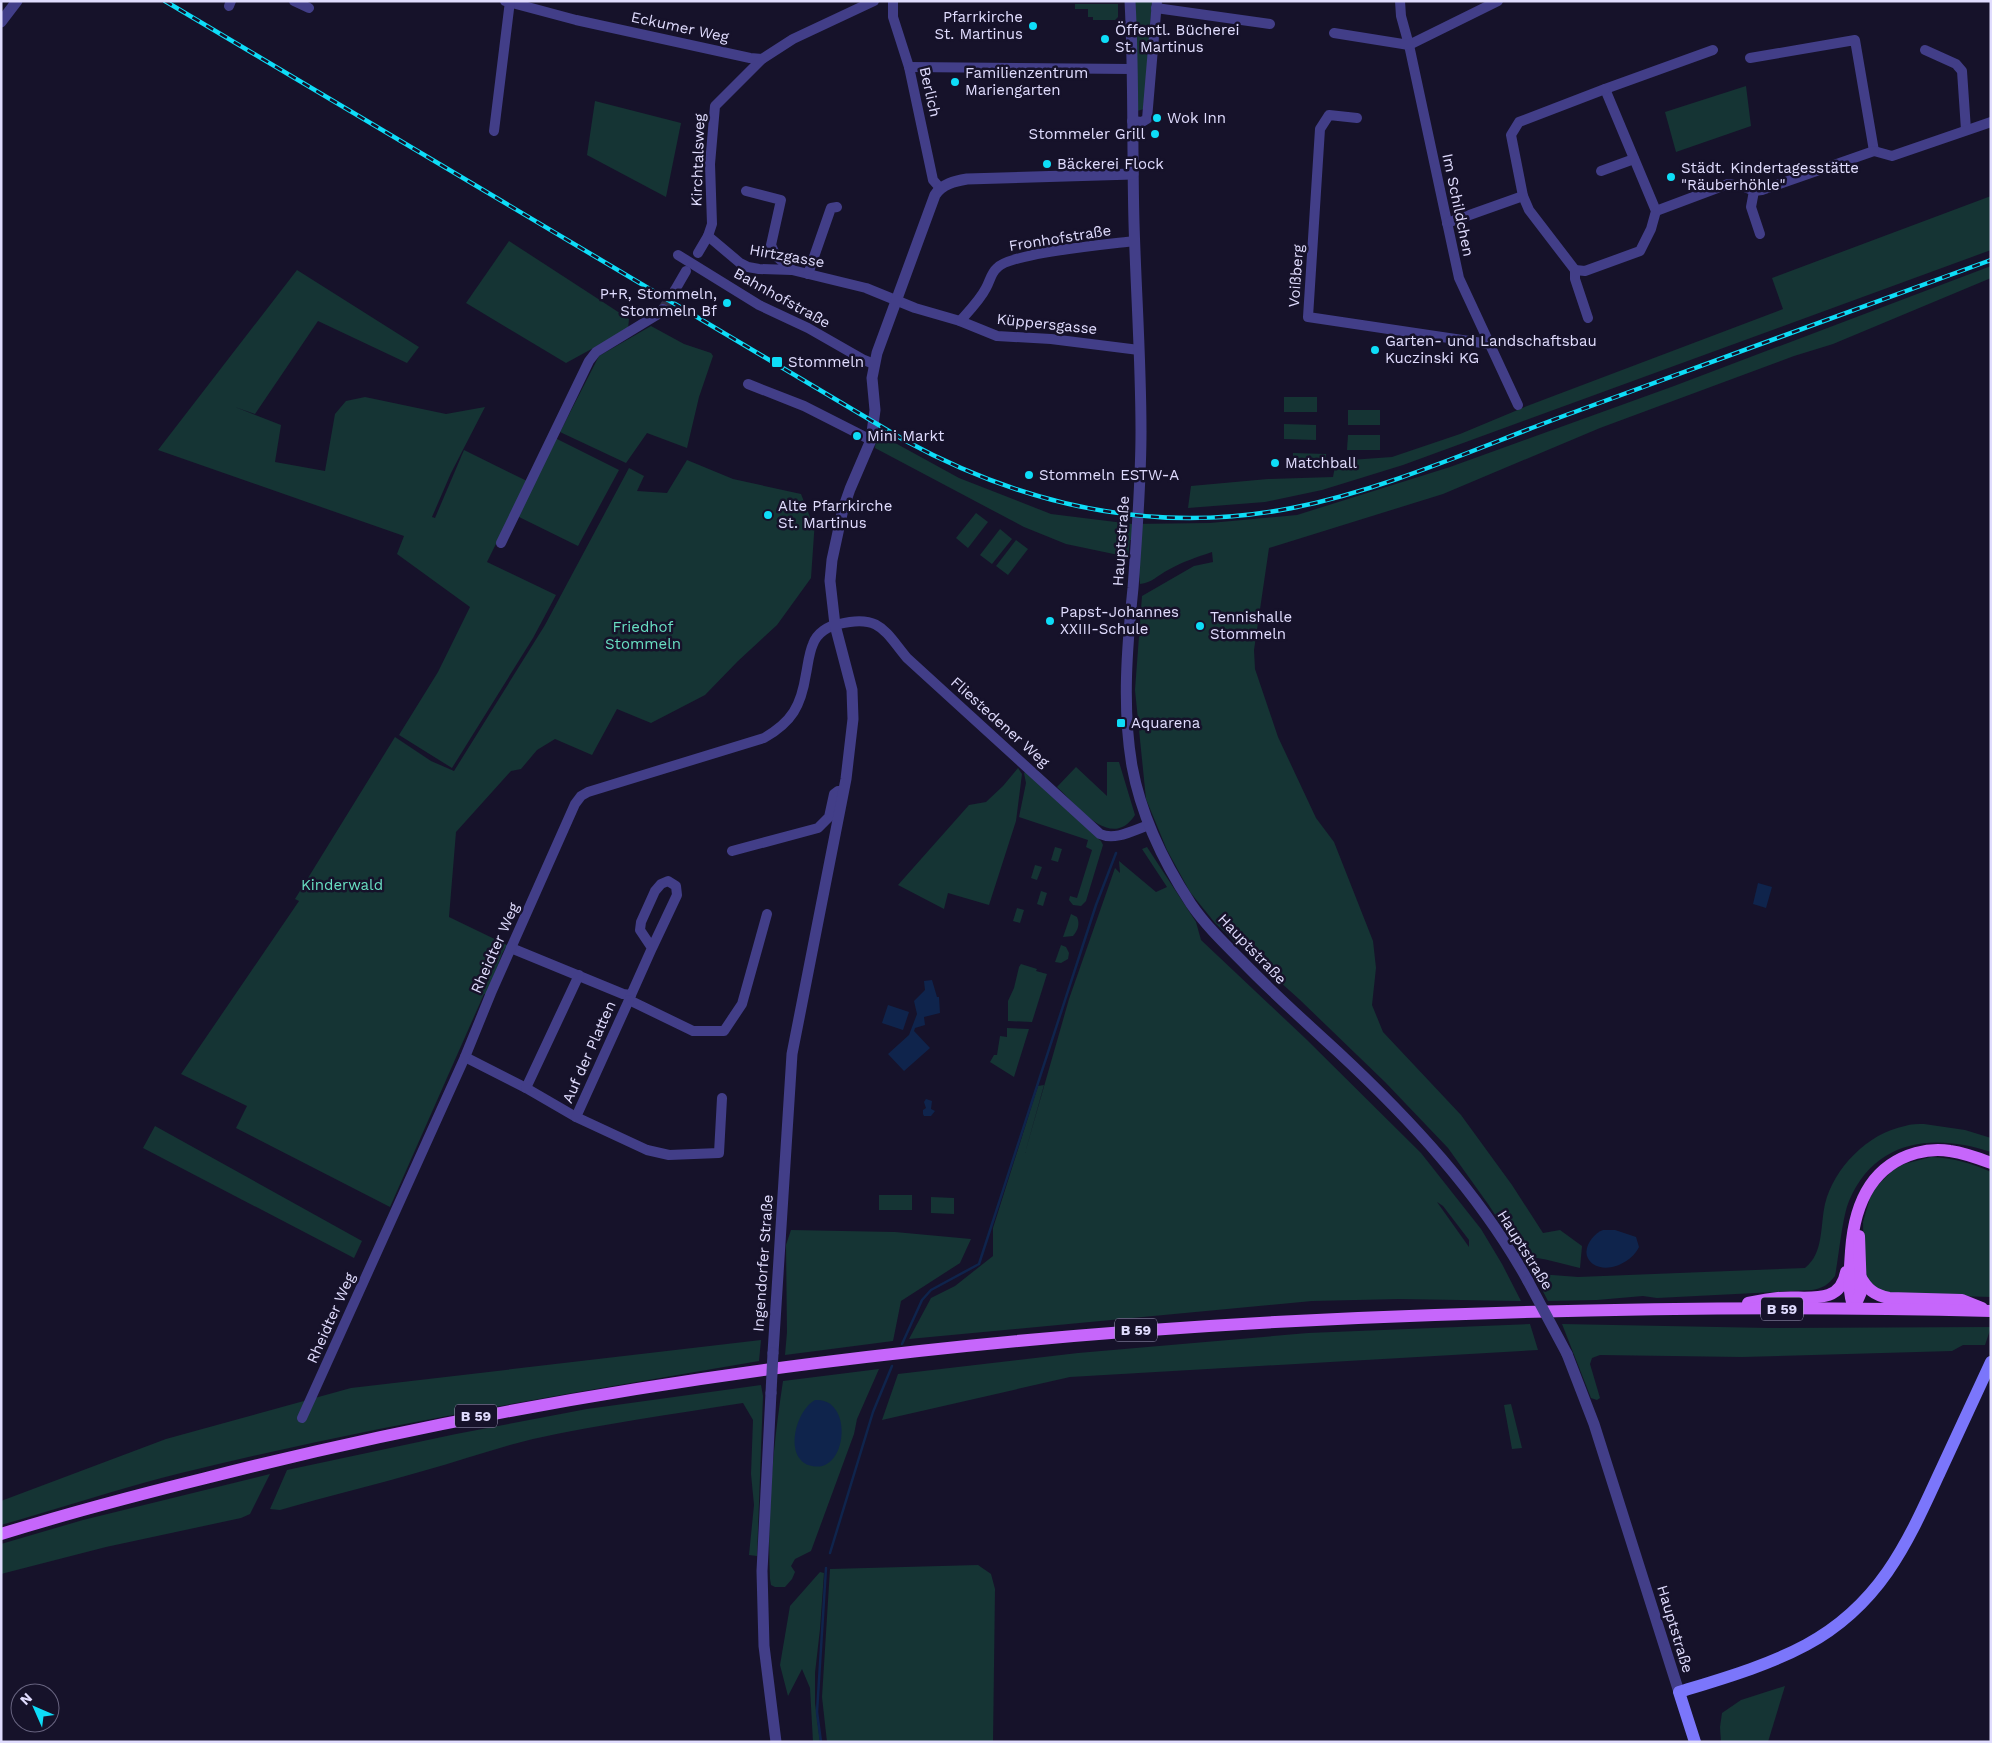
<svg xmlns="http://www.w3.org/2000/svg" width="1992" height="1743" font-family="'Work Sans',sans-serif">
  <rect width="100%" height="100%" fill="#16122a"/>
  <g fill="#153434" fill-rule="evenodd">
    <polygon points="1135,1 1152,1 1144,109 1137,111"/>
    <polygon points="1075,4 1118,4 1118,17 1115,20 1093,20 1093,17 1088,17 1088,9 1075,9"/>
    <polygon points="1746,86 1751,126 1676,152 1665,112"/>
    <polygon points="595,101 681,123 666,197 587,155"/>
    <polygon points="1991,196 1991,250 1403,465 1322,490 1265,502 1188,508 1191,486 1268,479 1333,477 1336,461 1392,457 1460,434 1527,406 1783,309 1772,278"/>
    <polygon points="509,241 629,319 628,329 566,363 466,303"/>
    <path d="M1991,266V278L1833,344L1794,356L1600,428L1443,494L1269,548L1254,650L1255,669L1278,737L1316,818L1334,842L1373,941L1376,968L1372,1005L1383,1032L1461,1115L1512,1185L1543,1233L1560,1230L1582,1246L1580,1268C1563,1264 1539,1256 1523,1257L1488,1204L1448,1148L1385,1082L1299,999L1239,945L1237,946L1230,937L1215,923L1190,892L1167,850L1146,799L1135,690L1142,596L1194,566L1213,562L1212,552C1197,557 1182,562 1168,570C1158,575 1152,583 1140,584L1139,571L1141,541L1130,540L1128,557L1066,544L1024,527L875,448L877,433L959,478L1051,514L1132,524L1210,523L1297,515L1450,467L1674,386Z"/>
    <polygon points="297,270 419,347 407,363 318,321 255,414 235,407 281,425 275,462 325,471 335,414 346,401 365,397 446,414 485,407 451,473 432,517 435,518 464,450 527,481 487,562 556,595 533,638 452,768 399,735 438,672 470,607 397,554 404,536 158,450"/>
    <polygon points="651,326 684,344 711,353 713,356 699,397 687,448 647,433 626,463 560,432 599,356"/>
    <rect x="1284" y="397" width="33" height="15"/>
    <rect x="1348" y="410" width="32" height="15"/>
    <polygon points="1284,424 1316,425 1316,440 1284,439"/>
    <polygon points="1348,435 1380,435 1380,450 1347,450"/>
    <polygon points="555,438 619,470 578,546 517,516"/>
    <polygon points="1293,453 1326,454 1326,469 1293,469"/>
    <polygon points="687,460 733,479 801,494 810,517 815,520 811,578 777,625 738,661 705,695 651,723 617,709 592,755 555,739 537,750 521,769 511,771 456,832 449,917 507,945 502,954 487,995 484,994 390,1207 236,1128 247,1106 181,1074 299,901 295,899 395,737 431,761 454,771 545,625 629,468 644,476 637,491 667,493"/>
    <polygon points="976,513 988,522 968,548 956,538"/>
    <polygon points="1000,529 1012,539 992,564 980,555"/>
    <polygon points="1016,540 1028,549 1008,575 996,566"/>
    <path d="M1107,762H1119L1135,815C1111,852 1077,805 1057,787L1076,767L1107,796Z"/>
    <polygon points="1018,768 1022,774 1016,821 989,905 948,893 944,909 898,885 969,805 986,802 1003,786"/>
    <polygon points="1026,771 1101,841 1103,845 1086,901 1081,906 1073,905 1069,900 1070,896 1077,898 1092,850 1086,847 1088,840 1019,817 1026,783 1024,773"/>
    <polygon points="1055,847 1062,849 1058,862 1051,860"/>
    <path d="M1147,847L1196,922L1201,940L1306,1039L1421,1153L1481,1229L1502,1264L1521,1301L1399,1299L1312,1301L909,1339L931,1298L955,1286L993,1256V1228L1038,1086L1044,1085L1025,1153L1069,999L1115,868L1120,873L1119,861L1156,892L1167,887L1142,849ZM1437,1202L1443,1206L1469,1240V1247Z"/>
    <polygon points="1035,865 1042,867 1037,880 1031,878"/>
    <polygon points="1041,891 1047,893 1043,906 1037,904"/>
    <polygon points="1017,908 1024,910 1020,923 1013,921"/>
    <path d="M1071,914L1077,917C1080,924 1078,930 1073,936L1063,937Z"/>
    <polygon points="1061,945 1066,947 1069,953 1068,959 1061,963 1055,962"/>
    <polygon points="1021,964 1037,969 1036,971 1047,974 1032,1022 1008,1021 1008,1001 1014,988 1019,967"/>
    <polygon points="1007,1028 1029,1029 1014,1077 990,1062 994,1055 997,1055 1000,1036 1007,1037"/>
    <path d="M1924,1124L1965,1130L1991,1138V1152C1934,1133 1875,1139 1849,1201C1842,1218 1839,1256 1835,1276C1828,1285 1823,1288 1812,1290L1657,1298L1643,1296L1597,1300L1548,1301L1536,1278L1539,1274L1578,1277L1805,1268C1824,1253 1820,1226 1825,1204C1834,1168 1868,1133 1905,1126C1911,1124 1918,1124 1924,1124Z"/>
    <polygon points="155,1126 362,1241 354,1258 143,1148"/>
    <path d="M1931,1157C1953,1158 1971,1163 1991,1172V1297L1886,1294L1871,1285L1864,1270L1863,1222L1870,1198L1876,1187L1893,1170L1904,1164Z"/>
    <rect x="879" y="1195" width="33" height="15"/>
    <polygon points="931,1197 954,1198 954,1214 931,1213"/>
    <polygon points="791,1230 895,1232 971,1239 960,1263 901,1301 893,1341 785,1355 787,1332 786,1245"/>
    <polygon points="1530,1324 1538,1350 1070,1377 882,1420 898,1374 1078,1353 1308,1333"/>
    <polygon points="1562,1324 1770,1328 1991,1327 1985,1345 1963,1345 1952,1351 1742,1357 1600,1355 1592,1358 1590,1364 1600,1398 1597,1400 1591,1398"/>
    <path d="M761,1340L759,1361C566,1394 371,1426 181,1473C121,1488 61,1508 1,1525V1501L166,1439L351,1388Z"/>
    <path d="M879,1369L857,1419L854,1434L811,1551L795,1559L791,1566L795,1572L792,1579L785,1587H775L771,1585L770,1579C767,1513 773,1446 783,1381Z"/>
    <path d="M761,1385L763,1396L757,1556L749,1555L754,1505L751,1474L753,1420L743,1403C673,1414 602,1424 533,1439C495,1448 460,1461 423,1471C376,1485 327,1496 280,1510L270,1509L287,1470L456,1434L587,1409Z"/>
    <polygon points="1511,1404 1522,1448 1512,1449 1504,1405"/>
    <polygon points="270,1474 250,1514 241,1518 106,1547 1,1574 1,1544 83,1520"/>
    <polygon points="978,1565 991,1574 995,1589 993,1742 827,1742 822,1697 830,1569"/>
    <polygon points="820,1572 824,1573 820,1629 815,1673 815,1703 820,1742 813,1742 810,1688 802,1669 788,1696 780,1665 790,1606"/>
    <polygon points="1785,1686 1768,1742 1721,1742 1720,1727 1722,1713 1741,1700"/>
  </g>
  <g fill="#0f244c">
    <polygon points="1758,883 1772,887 1766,908 1753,904"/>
    <polygon points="932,980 937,997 939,997 940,1013 924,1017 925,1025 915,1028 914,1031 930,1048 904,1071 888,1054 909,1035 917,1014 914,1001 925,990 924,981"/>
    <polygon points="888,1005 909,1012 903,1030 882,1023"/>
    <polygon points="926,1099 932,1101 931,1109 935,1111 931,1116 924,1116 923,1114 923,1110 926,1108 924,1102"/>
    <path d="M1603,1230H1615L1636,1237L1639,1247C1632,1262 1608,1274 1593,1264C1578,1253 1592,1234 1603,1230Z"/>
    <path d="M815,1400C854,1397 848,1474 812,1466C783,1460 795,1411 815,1400Z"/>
  </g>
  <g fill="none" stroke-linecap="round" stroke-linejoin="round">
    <g stroke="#0f244c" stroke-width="2.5">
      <polyline points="902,1344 922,1300 931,1290 979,1264 1096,905 1116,853"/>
      <polyline points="830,1553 873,1412 892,1366"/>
      <polyline points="821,1742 817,1712 826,1568"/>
    </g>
    <polyline stroke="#34304a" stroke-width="10" stroke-dasharray="10 5" stroke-linecap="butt" points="663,309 675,290"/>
    <g stroke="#423e88" stroke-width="10">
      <polyline points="294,1 309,8"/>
      <polyline points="505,1 576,20 750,58 762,59"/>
      <polyline points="893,1 893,17 909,67 933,180 940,188"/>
      <polyline points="1400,1 1401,16 1409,45 1459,278 1518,405"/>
      <polyline points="229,6 231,1"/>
      <polyline points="1156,8 1270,24"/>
      <polyline points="1334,33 1409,45 1498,1"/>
      <polyline points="1925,50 1956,64 1962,71 1966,130"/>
      <polyline points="1750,58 1855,40 1874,151"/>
      <polyline points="909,67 1131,69"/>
      <polyline points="1357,118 1329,115 1320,129 1308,317 1489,344"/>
      <polyline points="1132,121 1142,122 1147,119 1157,1"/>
      <polyline points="494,131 510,1"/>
      <polyline points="1874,151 1892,156 1991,122"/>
      <polyline points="1601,171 1634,159"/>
      <polyline points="746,191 781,200 771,245 776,256 792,270"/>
      <polyline points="1754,191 1751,207 1760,234"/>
      <polyline points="1656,211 1728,184 1742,186 1754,191 1762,190 1874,151"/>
      <polyline points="1447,223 1523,196"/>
      <polyline points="708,236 740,263 748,267 759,269 792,270 866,288 915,308 960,321 997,336 1051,339 1139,350"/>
      <polyline points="698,253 708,236 712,224 710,164 715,106 762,59 793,39 874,1"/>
      <polyline points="678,255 759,305 808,328 864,360 874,364"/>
      <polyline points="1575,270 1585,271 1640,251 1651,229 1656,211 1605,89 1713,50"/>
      <polyline points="808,274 831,208 837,207"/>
      <polyline points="675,290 686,271"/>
      <polyline points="1588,318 1575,279 1575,270 1529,210 1523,196 1511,135 1519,122 1605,89"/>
      <path d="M960,321C969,311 980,300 986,288C990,281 991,273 997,268C1009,253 1111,244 1134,241"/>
      <polyline points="748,384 804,406 871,440"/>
      <polyline points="501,543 589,361 596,352 660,313 663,309"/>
      <polyline points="732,851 818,828 829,817 834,794 838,791 843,791"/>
      <polyline points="511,948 623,994 631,995 652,948 640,930 641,922 655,891 661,884 668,881 676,886 677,895 652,948"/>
      <polyline points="631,995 629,1000 693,1031 724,1031 742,1004 767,914"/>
      <polyline points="465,1057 526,1088 576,1117 647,1150 669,1155 719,1153 722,1098"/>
      <polyline points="526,1088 579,975"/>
      <polyline points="576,1117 629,1000"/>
      <path d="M302,1418L465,1057L491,993L575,804L581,796L588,792L764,738C792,722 801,706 806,674C808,664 809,653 813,644C817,633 828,626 839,624C879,614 884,630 907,658L1100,834C1115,841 1134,830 1149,825"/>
    </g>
    <g stroke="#423e88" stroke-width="11">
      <path d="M1130,1C1134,75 1132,149 1134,223C1136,292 1141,361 1141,431C1141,483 1137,535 1133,588C1127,647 1122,708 1132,766C1141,815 1164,863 1191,904C1206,926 1225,944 1243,962C1273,993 1305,1022 1337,1051C1410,1119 1480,1194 1528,1281"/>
      <polyline points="1,22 17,1"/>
      <path d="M773,1353L792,1054L846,779L853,719L852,690L835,625L830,581L832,560L843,509L850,489L871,440L875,410L872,378L877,353L935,195C942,184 955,181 967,179L1133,174"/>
      <polyline points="1567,1354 1594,1424 1679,1692"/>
      <polyline points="771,1393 762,1571 764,1646 776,1742"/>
    </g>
    <path stroke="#7b76fb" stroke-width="12" d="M1695,1742L1679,1692C1721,1679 1767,1666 1806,1645C1880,1605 1907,1544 1940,1472C1957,1435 1974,1398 1991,1362"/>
    <g stroke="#c666fb" stroke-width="12">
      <path d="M1860,1276C1867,1289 1874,1295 1889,1298L1962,1300L1982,1308"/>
      <path d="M1748,1303C1758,1301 1768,1299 1778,1298C1805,1295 1840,1307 1846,1272"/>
      <path d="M1854,1308C1847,1291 1850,1269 1851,1251C1854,1207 1870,1166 1916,1153C1927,1150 1939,1149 1950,1151C1964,1153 1978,1158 1991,1163"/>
      <polyline points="1854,1308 1861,1292 1859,1236"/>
      <path d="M1,1534C69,1513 137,1495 206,1478C609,1375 1020,1329 1435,1315C1620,1308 1806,1306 1991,1311"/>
    </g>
    <g stroke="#0eddf8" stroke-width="4.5">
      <path id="rail" d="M165,1L904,440C1025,506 1155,535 1292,508C1392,488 1485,444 1580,410C1717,360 1854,310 1991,260"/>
    </g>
    <use href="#rail" stroke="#16122a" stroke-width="2.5" stroke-dasharray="8" stroke-linecap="butt"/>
    <g stroke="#423e88" stroke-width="11">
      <polyline points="1528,1281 1567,1354"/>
      <polyline points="771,1393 773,1353"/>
    </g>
  </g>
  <g fill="#0eddf8" stroke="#16122a" stroke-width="2">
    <circle cx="1033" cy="26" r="5"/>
    <circle cx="1105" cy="39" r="5"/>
    <circle cx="955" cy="82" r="5"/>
    <circle cx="1157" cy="118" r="5"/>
    <circle cx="1155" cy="134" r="5"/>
    <circle cx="1047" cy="164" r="5"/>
    <circle cx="1671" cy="177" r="5"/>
    <circle cx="727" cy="303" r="5"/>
    <circle cx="1375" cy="350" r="5"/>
    <rect x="771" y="356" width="12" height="12" rx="2.5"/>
    <circle cx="857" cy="436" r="5"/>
    <circle cx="1275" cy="463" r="5"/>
    <circle cx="1029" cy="475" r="5"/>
    <circle cx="768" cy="515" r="5"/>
    <circle cx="1050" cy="621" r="5"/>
    <circle cx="1200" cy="626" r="5"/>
    <rect x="1116" y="718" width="10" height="10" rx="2.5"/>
  </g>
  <g text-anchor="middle" stroke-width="5" stroke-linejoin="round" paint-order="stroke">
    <g fill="#16122a" stroke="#a39fbe" stroke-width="1">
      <rect x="1761" y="1297.5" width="42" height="23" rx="4"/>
      <rect x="1115" y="1318.5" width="42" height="23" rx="4"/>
      <rect x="455" y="1404.5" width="42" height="23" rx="4"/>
    </g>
    <g font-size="14" font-weight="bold" fill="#e0dcfe">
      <text x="1782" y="1314">B 59</text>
      <text x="1136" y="1335">B 59</text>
      <text x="476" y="1421">B 59</text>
    </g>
    <g font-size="15" fill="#e0dcfe" stroke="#16122a" text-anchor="start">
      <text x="1023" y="22" text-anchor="end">Pfarrkirche<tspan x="1023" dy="17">St. Martinus</tspan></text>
      <text x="1115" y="35">Öffentl. Bücherei<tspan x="1115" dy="17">St. Martinus</tspan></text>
      <text x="965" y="78">Familienzentrum<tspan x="965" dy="17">Mariengarten</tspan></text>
      <text x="1167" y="123">Wok Inn</text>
      <text x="1145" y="139" text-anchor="end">Stommeler Grill</text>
      <text x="1057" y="169">Bäckerei Flock</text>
      <text x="1681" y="173">Städt. Kindertagesstätte<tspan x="1681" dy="17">"Räuberhöhle"</tspan></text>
      <text x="717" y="299" text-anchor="end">P+R, Stommeln,<tspan x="717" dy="17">Stommeln Bf</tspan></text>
      <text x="1385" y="346">Garten- und Landschaftsbau<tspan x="1385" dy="17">Kuczinski KG</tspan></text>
      <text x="788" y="367">Stommeln</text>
      <text x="867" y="441">Mini Markt</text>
      <text x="1285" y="468">Matchball</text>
      <text x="1039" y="480">Stommeln ESTW-A</text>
      <text x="778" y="511">Alte Pfarrkirche<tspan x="778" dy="17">St. Martinus</tspan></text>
      <text x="1060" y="617">Papst-Johannes<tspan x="1060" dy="17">XXIII-Schule</tspan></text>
      <text x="1210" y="622">Tennishalle<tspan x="1210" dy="17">Stommeln</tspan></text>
      <text x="1131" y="728">Aquarena</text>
    </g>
    <g font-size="15" fill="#e0dcfe" stroke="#16122a">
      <text transform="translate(680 27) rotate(12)" y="5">Eckumer Weg</text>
      <text transform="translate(930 92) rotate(77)" y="5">Berlich</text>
      <text transform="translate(698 160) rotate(-88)" y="5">Kirchtalsweg</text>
      <text transform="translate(1458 205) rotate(78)" y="5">Im Schildchen</text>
      <text transform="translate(1060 238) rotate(-9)" y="5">Fronhofstraße</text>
      <text transform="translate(787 256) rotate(10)" y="5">Hirtzgasse</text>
      <text transform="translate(1296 276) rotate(-86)" y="5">Voißberg</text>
      <text transform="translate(782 298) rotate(29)" y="5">Bahnhofstraße</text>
      <text transform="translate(1047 324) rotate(6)" y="5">Küppersgasse</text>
      <text transform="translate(1121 541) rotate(-86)" y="5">Hauptstraße</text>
      <text transform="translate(1000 722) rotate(42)" y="5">Fliestedener Weg</text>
      <text transform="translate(495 948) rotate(-66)" y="5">Rheidter Weg</text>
      <text transform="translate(1252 949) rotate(46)" y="5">Hauptstraße</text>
      <text transform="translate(589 1052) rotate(-66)" y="5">Auf der Platten</text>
      <text transform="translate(1525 1250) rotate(58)" y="5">Hauptstraße</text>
      <text transform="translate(763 1263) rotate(-86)" y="5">Ingendorfer Straße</text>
      <text transform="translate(331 1318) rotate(-66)" y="5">Rheidter Weg</text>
      <text transform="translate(1675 1629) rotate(73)" y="5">Hauptstraße</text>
    </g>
    <g font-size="15" fill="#68dec2" stroke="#16122a">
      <text x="643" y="632">Friedhof<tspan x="643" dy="17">Stommeln</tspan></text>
      <text x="342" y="890">Kinderwald</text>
    </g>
  </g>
  <rect width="1992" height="1743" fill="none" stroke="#e0dcfe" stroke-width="5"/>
  <g transform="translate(35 1708) rotate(315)"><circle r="24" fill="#16122a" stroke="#67637f"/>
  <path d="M0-4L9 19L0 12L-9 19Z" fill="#0eddf8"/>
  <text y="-8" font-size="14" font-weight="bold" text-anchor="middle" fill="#e0dcfe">N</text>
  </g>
</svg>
